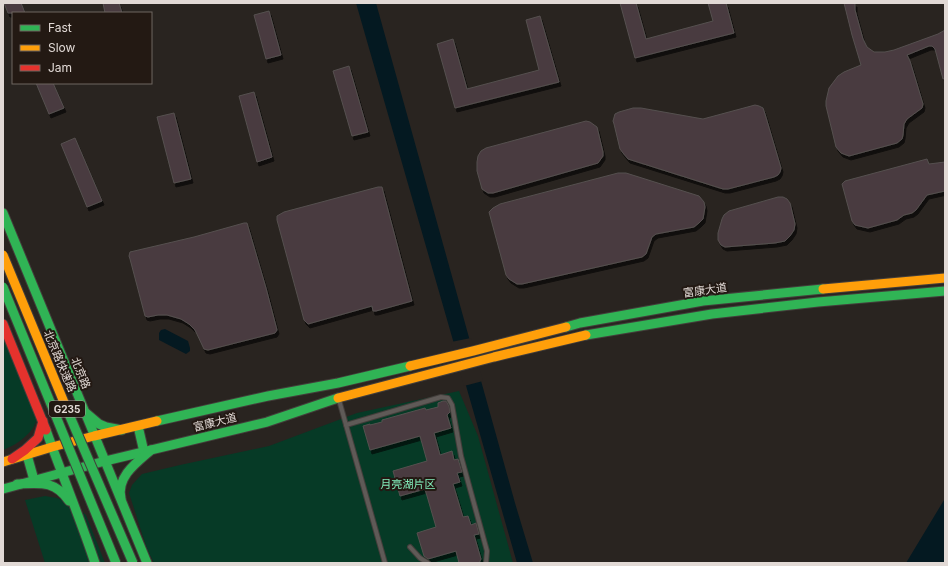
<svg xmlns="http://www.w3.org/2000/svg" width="948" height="566" font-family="Inter,'Noto Sans SC',sans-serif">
  <defs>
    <filter id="shadow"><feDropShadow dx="2" dy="4" stdDeviation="0" flood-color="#0009"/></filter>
  </defs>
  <rect width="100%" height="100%" fill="#292420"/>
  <g fill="#063a26">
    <path d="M3,318L40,407C38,413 37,422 33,428C26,438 14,446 3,450Z"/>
    <polygon points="459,391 478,436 513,563 154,563 147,549 129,493 132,485 142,474 180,465 269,446 357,413"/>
    <polygon points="45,496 57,498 73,504 86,515 105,563 45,563 25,500"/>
  </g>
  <g fill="#041921">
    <polygon points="356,3 376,3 515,503 533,563 517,563"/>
    <polygon points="165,329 188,341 190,348 190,351 186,354 159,340 159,333 161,330"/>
    <polygon points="945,472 945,563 906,563 944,500 944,474"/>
  </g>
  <polygon fill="#292420" points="471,338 483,381 464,386 451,342"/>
  <g fill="#4a3b3f" stroke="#55504f" filter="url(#shadow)">
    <polygon points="4,3 21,3 25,13 8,13"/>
    <polygon points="103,3 119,3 122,13 105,13"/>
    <polygon points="620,3 636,3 646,39 713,21 708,3 726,3 734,33 635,58"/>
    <polygon points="844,3 855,3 855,10 863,39 867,47 874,52 885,52 894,50 938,34 945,30 945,78 943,79 935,49 932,46 929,46 907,55 910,61 923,104 922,108 907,119 904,124 903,135 902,139 897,143 849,156 841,153 836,147 826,106 826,101 829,88 838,76 844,72 861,65 852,35"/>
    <polygon points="269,11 281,55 266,59 254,15"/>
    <polygon points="540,16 559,82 455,108 437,44 453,39 467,89 539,70 526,20"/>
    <polygon points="349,66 368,132 352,136 333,71"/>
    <polygon points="36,83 53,83 64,108 49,114"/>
    <polygon points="254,92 272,157 257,162 239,96"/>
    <polygon points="755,105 759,106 763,108 765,114 781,168 780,172 778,175 774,177 728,189 723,189 628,159 623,153 620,149 614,124 613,121 615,114 619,112 633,108 641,108 703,119"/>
    <polygon points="174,113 191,179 174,183 157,117"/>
    <polygon points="586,121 590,122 597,127 603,152 603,156 598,163 493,193 488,193 482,189 477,171 477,162 478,156 481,151 486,148"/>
    <polygon points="75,138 102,201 87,207 61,144"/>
    <polygon points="927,159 929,164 945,162 945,191 927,195 916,210 912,213 904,215 897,220 868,228 855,225 852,221 842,184 845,181"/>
    <polygon points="618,173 626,173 699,196 704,202 705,207 703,219 699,223 694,227 656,234 652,237 646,254 642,257 522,284 517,284 509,279 506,275 489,212 493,208 500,204"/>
    <polygon points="378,187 382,187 383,191 412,301 376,311 373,311 372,306 308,324 304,320 277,220 277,216 284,212"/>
    <polygon points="778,197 783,197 787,199 790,203 795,224 794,230 790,236 785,241 775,243 725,247 721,245 718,240 718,233 722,219 724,215 729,211"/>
    <polygon points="244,223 247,223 266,288 277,330 275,333 208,350 204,349 195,330 189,324 181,319 167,315 158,315 148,317 145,316 130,259 129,256 130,252 194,237"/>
    <polygon points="443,401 446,401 449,406 450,412 447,415 451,428 434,433 440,455 452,451 454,460 458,459 462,472 457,473 460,482 453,484 463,517 468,516 471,525 476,523 479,534 474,535 481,559 479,563 459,563 456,551 428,559 424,556 417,533 436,527 425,489 400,496 393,471 427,461 420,436 370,450 363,426 370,424 370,425 382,422 382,420 425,408 426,410 438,407 438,403"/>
  </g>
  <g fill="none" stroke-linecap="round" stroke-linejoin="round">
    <g stroke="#433e3b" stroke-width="6">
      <g id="lane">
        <polyline points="339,400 385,563"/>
        <polyline points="346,425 441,397 448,398 452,405 461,456 487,551 486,563"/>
        <polyline points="410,547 420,558 428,563"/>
      </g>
    </g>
    <g stroke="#433e3b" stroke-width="11">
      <g id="fast">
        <polyline points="3,213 147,563"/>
        <polyline points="566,327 580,323 703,301 823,289"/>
        <polyline points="586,335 712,314 818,302 945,291"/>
        <polyline points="86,413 99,424 106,427 122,430"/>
        <polyline points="157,421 268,396 338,383 410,366"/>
        <polyline points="138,426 144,452"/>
        <path d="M46,430C62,475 80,518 95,563"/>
        <polyline points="27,455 34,480"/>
        <path d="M17,484C40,483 55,480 69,501"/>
        <polyline points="3,489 105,461 267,422 338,398"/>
        <path d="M121,498C116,477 137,462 151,450"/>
      </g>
    </g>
    <g stroke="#433e3b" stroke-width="11">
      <g id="slow">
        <polyline points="823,289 945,278"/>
        <polyline points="410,366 473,351 566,327"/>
        <polyline points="338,398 494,357 586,335"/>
        <polyline points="3,462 52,447 94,436 157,421"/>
      </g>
    </g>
    <g stroke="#433e3b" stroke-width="11">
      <g id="jam">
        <polyline points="3,324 46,430"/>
        <polyline points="12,459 25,450 38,438 43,421"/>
      </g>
    </g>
    <use href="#lane" stroke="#5f5a57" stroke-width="4"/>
    <use href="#fast" stroke="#30b455" stroke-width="9"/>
    <use href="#slow" stroke="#ff9f0a" stroke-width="9"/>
    <use href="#jam" stroke="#e5322d" stroke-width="9"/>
    <g stroke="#433e3b" stroke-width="11" stroke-linecap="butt">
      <g id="fast-bridge">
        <polyline points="3,287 116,563"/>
        <polyline points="68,412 133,563"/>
      </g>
    </g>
    <g stroke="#433e3b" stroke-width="11" stroke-linecap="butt">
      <polyline id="slow-bridge" points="3,255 68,412"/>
    </g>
    <use href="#fast-bridge" stroke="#30b455" stroke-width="9"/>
    <use href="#slow-bridge" stroke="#ff9f0a" stroke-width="9"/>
  </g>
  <g text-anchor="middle" stroke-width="4" stroke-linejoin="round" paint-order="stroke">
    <rect fill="#231913" stroke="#a89f9b" stroke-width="1" x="49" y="401" width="36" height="16" rx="3"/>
    <g font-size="10" font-weight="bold" fill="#e1d9d5">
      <text x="67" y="413">G235</text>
    </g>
    <g font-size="11" fill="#e1d9d5" stroke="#231913">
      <text transform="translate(705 290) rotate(-8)" y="4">富康大道</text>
      <text transform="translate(60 361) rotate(67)" y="4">北京路快速路</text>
      <text transform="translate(81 373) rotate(68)" y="4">北京路</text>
      <text transform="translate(215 422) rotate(-14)" y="4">富康大道</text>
    </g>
    <g font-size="11" fill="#82edbb" stroke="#231913">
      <text x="408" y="488">月亮湖片区</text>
    </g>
  </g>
  <rect width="948" height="566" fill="none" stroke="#e1d9d5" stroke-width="8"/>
  <rect x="12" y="12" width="140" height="72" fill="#231913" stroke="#6f6661"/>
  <rect x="20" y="25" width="20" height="6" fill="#30b455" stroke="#6f6661"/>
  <text x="48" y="32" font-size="12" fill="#e1d9d5">Fast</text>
  <rect x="20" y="45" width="20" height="6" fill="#ff9f0a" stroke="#6f6661"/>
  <text x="48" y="52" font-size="12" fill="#e1d9d5">Slow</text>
  <rect x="20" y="65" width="20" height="6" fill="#e5322d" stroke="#6f6661"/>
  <text x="48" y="72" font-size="12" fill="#e1d9d5">Jam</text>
</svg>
